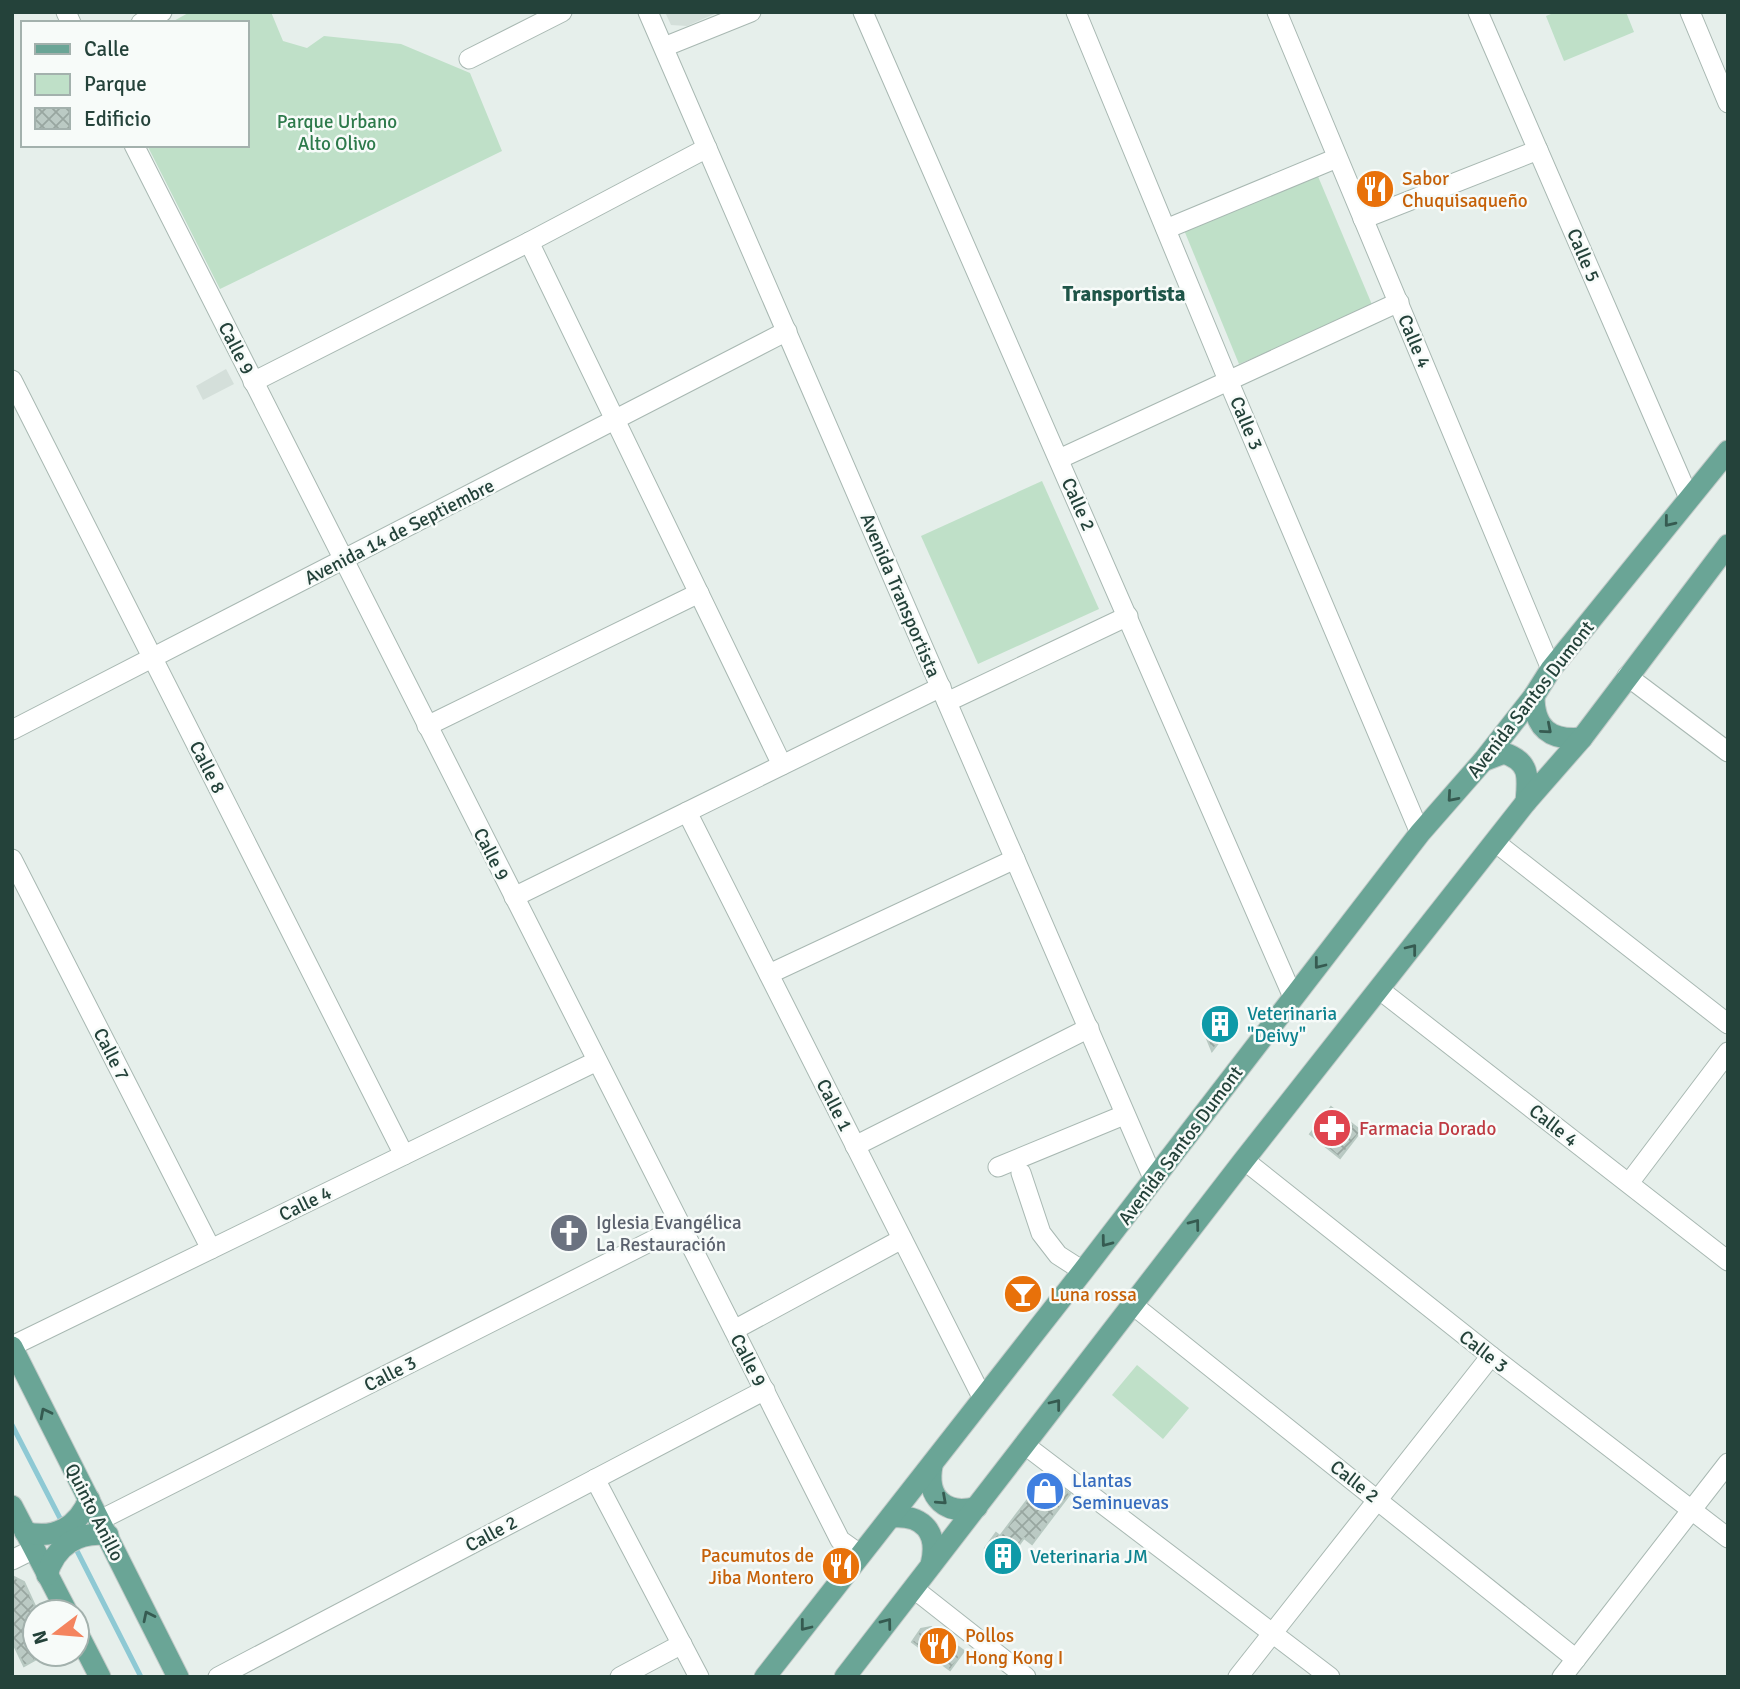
<svg xmlns="http://www.w3.org/2000/svg" width="1740" height="1689" font-family="Signika,sans-serif">
  <defs>
    <pattern id="building-cross-hatch" width="8" height="8" patternUnits="userSpaceOnUse" patternTransform="scale(1.75)"><rect width="8" height="8" fill="#bbcac4"/><path d="M0 0l8 8M0 8l8-8" fill="none" stroke="#98a6a0"/></pattern>
  </defs>
  <rect width="100%" height="100%" fill="#e6efeb"/>
  <g fill="#d4dfda">
    <polygon points="665,12 719,12 687,26 671,25"/>
    <polygon points="226,369 234,384 203,400 196,386"/>
  </g>
  <g fill="#bfe0c8">
    <polygon points="190,12 271,12 283,41 307,48 324,36 401,44 470,73 502,151 220,289 147,145 247,145 247,23 170,23"/>
    <polygon points="1556,12 1626,12 1634,32 1564,61 1546,16"/>
    <polygon points="1317,174 1373,307 1239,364 1184,230"/>
    <polygon points="1042,481 1099,609 978,664 921,536"/>
    <polygon points="1137,1365 1189,1408 1163,1439 1112,1395"/>
  </g>
  <g fill="none" stroke-linecap="round" stroke-linejoin="round">
    <g stroke="#8ec9d4" stroke-width="5">
      <polyline points="12,1425 63,1524"/>
      <polyline points="74,1545 141,1677"/>
    </g>
  </g>
  <g fill="url(#building-cross-hatch)" stroke="#b8c9c2" stroke-width="2">
    <polygon points="1220,1007 1236,1020 1212,1051 1203,1029"/>
    <polygon points="1331,1107 1361,1131 1340,1158 1310,1134"/>
    <polygon points="1044,1478 1049,1478 1070,1494 1032,1544 1024,1538 1005,1564 985,1548 996,1533 1000,1536"/>
    <polygon points="12,1576 24,1582 35,1606 35,1660 24,1666 12,1641"/>
    <polygon points="931,1627 964,1651 950,1670 912,1642 921,1629"/>
  </g>
  <g fill="none" stroke-linecap="round" stroke-linejoin="round">
    <g stroke="#a8b8b2" stroke-width="21">
      <g id="minor">
        <polyline points="66,12 71,23"/>
        <polyline points="648,12 1153,1178"/>
        <polyline points="863,12 1293,997"/>
        <polyline points="1076,12 1228,380 1420,833"/>
        <polyline points="1277,12 1551,669"/>
        <polyline points="1478,12 1689,498"/>
        <polyline points="1690,12 1728,103"/>
        <polyline points="141,23 162,12"/>
        <polyline points="664,47 751,12"/>
        <polyline points="469,59 562,12"/>
        <polyline points="134,145 840,1540 861,1555"/>
        <polyline points="1363,219 1538,150"/>
        <polyline points="1166,229 1337,158"/>
        <polyline points="529,242 782,765"/>
        <polyline points="12,380 404,1155"/>
        <polyline points="253,382 529,242 707,148"/>
        <polyline points="1059,459 1399,302"/>
        <polyline points="1627,676 1728,752"/>
        <polyline points="947,702 1128,616"/>
        <polyline points="427,726 699,593"/>
        <polyline points="12,730 787,331"/>
        <polyline points="687,812 983,1399"/>
        <polyline points="1495,842 1728,1024"/>
        <polyline points="12,859 211,1249"/>
        <polyline points="514,897 941,687"/>
        <polyline points="769,974 1015,859"/>
        <polyline points="1380,990 1728,1261"/>
        <polyline points="855,1146 1089,1028"/>
        <polyline points="1244,1160 1491,1356 1728,1538"/>
        <polyline points="998,1167 1124,1115"/>
        <polyline points="1021,1173 1041,1233 1058,1255 1083,1271"/>
        <polyline points="1629,1183 1728,1052"/>
        <polyline points="1133,1305 1576,1659"/>
        <polyline points="734,1330 902,1239"/>
        <polyline points="12,1346 597,1061"/>
        <polyline points="1025,1445 1330,1677"/>
        <polyline points="595,1479 699,1677"/>
        <polyline points="100,1520 681,1226"/>
        <polyline points="12,1560 34,1549"/>
        <polyline points="913,1588 1026,1677"/>
        <polyline points="218,1677 765,1390"/>
        <polyline points="620,1677 682,1644"/>
        <polyline points="1238,1677 1491,1356"/>
        <polyline points="1562,1677 1728,1463"/>
      </g>
    </g>
    <g stroke="#c2cac8" stroke-width="23">
      <g id="major">
        <path d="M1534,696C1534,728 1550,741 1582,738"/>
        <path d="M1483,761L1504,753C1531,762 1528,778 1526,802"/>
        <polyline points="12,1347 178,1677"/>
        <path d="M932,1466C926,1498 946,1516 977,1507"/>
        <polyline points="12,1506 67,1612"/>
        <path d="M891,1517C924,1514 939,1533 931,1565"/>
        <path d="M25,1532C54,1540 78,1527 89,1499"/>
        <path d="M47,1575C55,1546 78,1531 108,1535"/>
        <polyline points="77,1632 100,1677"/>
        <polyline points="765,1677 1083,1271 1420,833 1483,761 1534,696 1551,669 1728,451"/>
        <polyline points="845,1677 1244,1160 1526,802 1582,738 1728,545"/>
      </g>
    </g>
    <use href="#minor" stroke="#fff" stroke-width="19"/>
    <use href="#major" stroke="#6aa596" stroke-width="21"/>
  </g>
  <defs><path id="oneway-chevron" d="M-2-3.5L2.5 0L-2 3.5" fill="none" stroke-width="1.6" stroke-linecap="round" stroke-linejoin="round" transform="scale(1.75)"/></defs>
  <g stroke="#365b51">
    <use href="#oneway-chevron" transform="translate(1669 522) rotate(129)"/>
    <use href="#oneway-chevron" transform="translate(1547 729) rotate(41)"/>
    <use href="#oneway-chevron" transform="translate(1452 797) rotate(131)"/>
    <use href="#oneway-chevron" transform="translate(1412 949) rotate(-52)"/>
    <use href="#oneway-chevron" transform="translate(1319 964) rotate(128)"/>
    <use href="#oneway-chevron" transform="translate(1195 1224) rotate(-53)"/>
    <use href="#oneway-chevron" transform="translate(1106 1242) rotate(127)"/>
    <use href="#oneway-chevron" transform="translate(1056 1404) rotate(-52)"/>
    <use href="#oneway-chevron" transform="translate(45 1413) rotate(-117)"/>
    <use href="#oneway-chevron" transform="translate(942 1500) rotate(42)"/>
    <use href="#oneway-chevron" transform="translate(148 1616) rotate(-116)"/>
    <use href="#oneway-chevron" transform="translate(887 1623) rotate(-53)"/>
    <use href="#oneway-chevron" transform="translate(805 1626) rotate(128)"/>
  </g>
  <defs>
    <g id="restaurant-disc" transform="scale(2.0125)"><circle r="9.5" fill="#e8710a" stroke="#f7fbf9"/><path d="M-5-6h1v4h1v-4h1v4h1v-4h1v5L-1.5 .5V6h-2V.5L-5-1ZM5-6V6H3V1.5H1.5Q1.5-4 5-6Z" fill="#fff"/></g>
    <g id="building-disc" transform="scale(2.0125)"><circle r="9.5" fill="#0f9aa8" stroke="#f7fbf9"/><path d="M-4-6H4V6H1V3H-1V6H-4ZM-2.5-4.3h1.7v1.8h-1.7ZM.8-4.3h1.7v1.8H.8ZM-2.5-1h1.7V.8h-1.7ZM.8-1h1.7V.8H.8Z" fill="#fff"/></g>
    <g id="pharmacy-disc" transform="scale(2.0125)"><circle r="9.5" fill="#e0444e" stroke="#f7fbf9"/><path d="M-2-6h4v4h4v4h-4v4h-4v-4h-4v-4h4Z" fill="#fff"/></g>
    <g id="church-disc" transform="scale(2.0125)"><circle r="9.5" fill="#6b7280" stroke="#f7fbf9"/><path d="M-1.2-6h2.4v3.5h3.3v2.4h-3.3V6h-2.4V-.1h-3.3v-2.4h3.3Z" fill="#fff"/></g>
    <g id="bar-disc" transform="scale(2.0125)"><circle r="9.5" fill="#e8710a" stroke="#f7fbf9"/><path d="M-6-5H6L.8 .8V4.5H3.5V6h-7V4.5H-.8V.8Z" fill="#fff"/></g>
    <g id="shop-disc" transform="scale(2.0125)"><circle r="9.5" fill="#3f7fe0" stroke="#f7fbf9"/><path d="M-5-2.5h2.3a2.7 3.5 0 0 1 5.4 0H5L5.5 6h-11ZM-1.5-2.5h3a1.5 2.3 0 0 0-3 0Z" fill="#fff"/></g>
  </defs>
  <g fill-rule="evenodd">
    <use href="#restaurant-disc" x="1375" y="189"/>
    <use href="#building-disc" x="1220" y="1024"/>
    <use href="#pharmacy-disc" x="1332" y="1128"/>
    <use href="#church-disc" x="569" y="1233"/>
    <use href="#bar-disc" x="1023" y="1294"/>
    <use href="#shop-disc" x="1045" y="1491"/>
    <use href="#building-disc" x="1003" y="1556"/>
    <use href="#restaurant-disc" x="841" y="1566"/>
    <use href="#restaurant-disc" x="938" y="1646"/>
  </g>
  <g text-anchor="middle" stroke-width="5" stroke-linejoin="round" paint-order="stroke">
    <g font-size="19" fill="#2d7a4b" stroke="#f7fbf9">
      <text x="337" y="128">Parque Urbano<tspan x="337" dy="22">Alto Olivo</tspan></text>
    </g>
    <g font-size="19" fill="#c56008" stroke="#f7fbf9" text-anchor="start">
      <text x="1402" y="185">Sabor<tspan x="1402" dy="22">Chuquisaqueño</tspan></text>
      <text x="1050" y="1301">Luna rossa</text>
      <text x="814" y="1562" text-anchor="end">Pacumutos de<tspan x="814" dy="22">Jiba Montero</tspan></text>
      <text x="965" y="1642">Pollos<tspan x="965" dy="22">Hong Kong I</tspan></text>
    </g>
    <g font-size="19" fill="#24423a" stroke="#f7fbf9">
      <text transform="translate(1584 255) rotate(67)" y="7">Calle 5</text>
      <text transform="translate(1415 341) rotate(67)" y="7">Calle 4</text>
      <text transform="translate(237 348) rotate(63)" y="7">Calle 9</text>
      <text transform="translate(1247 423) rotate(67)" y="7">Calle 3</text>
      <text transform="translate(1079 504) rotate(66)" y="7">Calle 2</text>
      <text transform="translate(399 531) rotate(-27)" y="7">Avenida 14 de Septiembre</text>
      <text transform="translate(901 595) rotate(67)" y="7">Avenida Transportista</text>
      <text transform="translate(1530 699) rotate(-52)" y="7">Avenida Santos Dumont</text>
      <text transform="translate(208 767) rotate(63)" y="7">Calle 8</text>
      <text transform="translate(492 854) rotate(63)" y="7">Calle 9</text>
      <text transform="translate(112 1054) rotate(63)" y="7">Calle 7</text>
      <text transform="translate(835 1105) rotate(63)" y="7">Calle 1</text>
      <text transform="translate(1554 1125) rotate(38)" y="7">Calle 4</text>
      <text transform="translate(1180 1145) rotate(-53)" y="7">Avenida Santos Dumont</text>
      <text transform="translate(305 1203) rotate(-26)" y="7">Calle 4</text>
      <text transform="translate(1484 1351) rotate(38)" y="7">Calle 3</text>
      <text transform="translate(749 1360) rotate(63)" y="7">Calle 9</text>
      <text transform="translate(390 1373) rotate(-27)" y="7">Calle 3</text>
      <text transform="translate(1355 1481) rotate(38)" y="7">Calle 2</text>
      <text transform="translate(95 1512) rotate(63)" y="7">Quinto Anillo</text>
      <text transform="translate(491 1533) rotate(-28)" y="7">Calle 2</text>
    </g>
    <g font-size="19" fill="#0d838f" stroke="#f7fbf9" text-anchor="start">
      <text x="1247" y="1020">Veterinaria<tspan x="1247" dy="22">"Deivy"</tspan></text>
      <text x="1030" y="1563">Veterinaria JM</text>
    </g>
    <g font-size="19" fill="#be3a42" stroke="#f7fbf9" text-anchor="start">
      <text x="1359" y="1135">Farmacia Dorado</text>
    </g>
    <g font-size="19" fill="#5b616d" stroke="#f7fbf9" text-anchor="start">
      <text x="596" y="1229">Iglesia Evangélica<tspan x="596" dy="22">La Restauración</tspan></text>
    </g>
    <g font-size="19" fill="#366cbe" stroke="#f7fbf9" text-anchor="start">
      <text x="1072" y="1487">Llantas<tspan x="1072" dy="22">Seminuevas</tspan></text>
    </g>
    <g font-size="21" font-weight="bold" fill="#1f5548" stroke="#f7fbf9">
      <text x="1124" y="301">Transportista</text>
    </g>
  </g>
  <rect width="1740" height="1689" fill="none" stroke="#24423a" stroke-width="28"/>
  <rect x="21" y="21" width="228" height="126" fill="#f7fbf9" stroke="#a3b1ad" stroke-width="2"/>
  <rect x="35" y="44" width="35" height="10" fill="#6aa596" stroke="#a3b1ad" stroke-width="2"/>
  <text x="84" y="56" font-size="21" fill="#24423a">Calle</text>
  <rect x="35" y="74" width="35" height="21" fill="#bfe0c8" stroke="#a3b1ad" stroke-width="2"/>
  <text x="84" y="91" font-size="21" fill="#24423a">Parque</text>
  <rect x="35" y="108" width="35" height="21" fill="url(#building-cross-hatch)" stroke="#a3b1ad" stroke-width="2"/>
  <text x="84" y="126" font-size="21" fill="#24423a">Edificio</text>
  <g transform="translate(56 1633) rotate(254)"><circle r="33" fill="#f7fbf9" stroke="#a3b1ad" stroke-width="2"/>
  <path d="M0-5L12 26L0 18L-12 26Z" fill="#f4845f"/>
  <text y="-10" font-size="19" font-weight="bold" text-anchor="middle" fill="#24423a">N</text>
  </g>
</svg>
